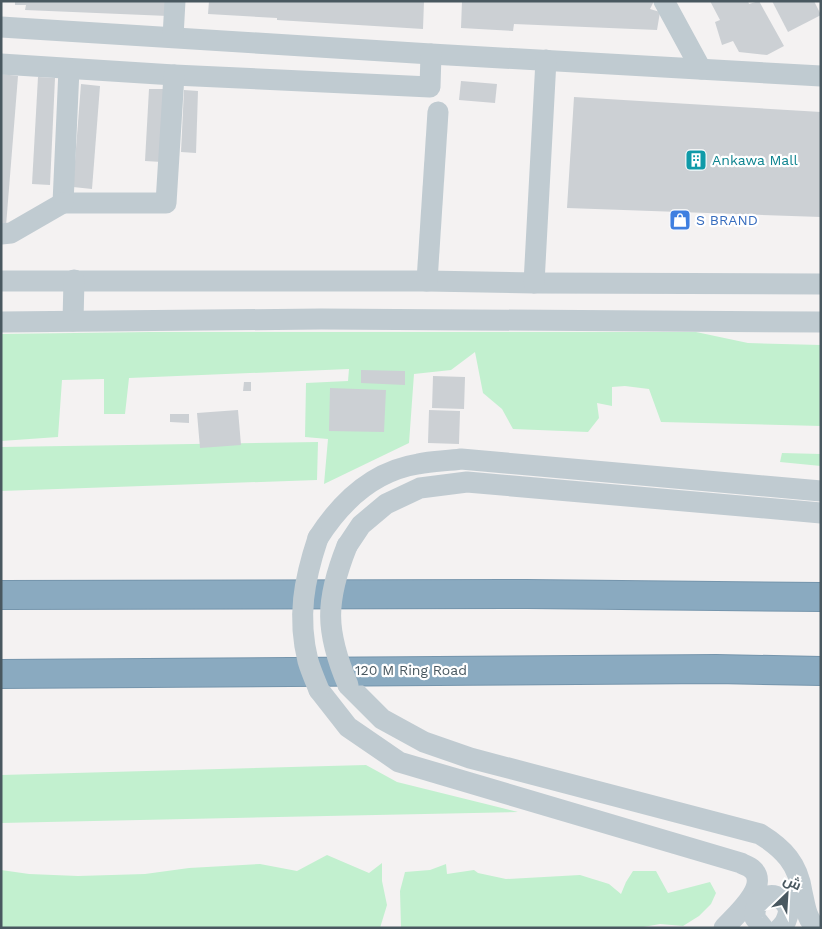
<svg xmlns="http://www.w3.org/2000/svg" width="822" height="929" font-family="'Work Sans',Cairo,sans-serif">
  <rect width="100%" height="100%" fill="#f4f2f2"/>
  <g fill="#c2f0cf">
    <polygon points="150,332 696,332 748,343 821,345 821,426 661,422 649,389 625,386 612,387 612,406 597,403 599,418 588,432 513,429 502,409 483,393 475,352 451,370 414,374 409,443 324,484 328,439 305,437 306,383 348,381 349,369 129,378 125,414 104,414 104,379 62,380 58,437 1,441 1,334"/>
    <polygon points="318,442 317,480 1,491 1,447"/>
    <polygon points="782,453 821,454 821,466 780,462"/>
    <polygon points="366,765 397,782 518,812 1,823 1,775"/>
    <polygon points="327,855 369,873 382,863 382,881 387,905 380,928 1,928 1,870 29,874 78,876 145,874 189,868 260,864 297,871"/>
    <polygon points="446,864 447,874 474,870 478,873 506,879 580,875 609,884 621,894 626,882 633,871 656,871 668,893 710,882 716,893 711,904 699,916 683,926 660,924 638,928 401,927 400,891 405,872 430,870"/>
  </g>
  <g fill="#ccd0d4">
    <polygon points="15,1 169,1 168,16 25,10 26,5 15,5"/>
    <polygon points="209,1 424,1 423,29 277,20 277,18 208,14"/>
    <polygon points="462,1 654,1 650,9 660,12 657,30 514,24 513,31 461,28"/>
    <polygon points="710,1 748,1 749,4 759,1 784,46 767,55 739,52 733,41 722,45 715,22 720,20"/>
    <polygon points="772,1 814,1 821,15 788,32"/>
    <polygon points="1,74 18,76 6,226 1,226"/>
    <polygon points="38,77 55,78 50,185 32,184"/>
    <polygon points="461,81 497,84 495,103 459,100"/>
    <polygon points="81,84 100,86 92,189 73,187"/>
    <polygon points="149,89 167,89 162,162 145,161"/>
    <polygon points="184,90 198,91 196,153 181,152"/>
    <polygon points="574,97 821,112 821,217 567,208"/>
    <polygon points="361,370 405,371 405,385 361,383"/>
    <polygon points="433,376 465,377 464,409 432,408"/>
    <polygon points="244,382 251,382 251,391 243,391"/>
    <polygon points="330,388 386,390 384,432 329,431"/>
    <polygon points="238,410 241,445 200,448 197,413"/>
    <polygon points="429,410 460,411 459,444 428,443"/>
    <polygon points="170,414 189,414 189,423 170,422"/>
  </g>
  <g fill="none" stroke-linecap="round" stroke-linejoin="round">
    <g stroke="#7595ac" stroke-width="30">
      <g id="highway">
        <polyline points="1,595 527,594 821,597"/>
        <polyline points="1,674 716,669 821,671"/>
      </g>
    </g>
    <g stroke="#c0cbd1" stroke-width="21">
      <polyline points="664,1 701,69"/>
      <polyline points="1,27 431,54 821,76"/>
      <polyline points="173,37 175,1"/>
      <polyline points="1,64 174,75 430,87 431,54"/>
      <polyline points="69,69 63,203 166,203 174,75"/>
      <polyline points="1,234 11,233 63,203"/>
      <polyline points="1,281 427,281 534,283 821,284"/>
      <polyline points="427,281 438,112"/>
      <polyline points="534,283 546,60"/>
      <polyline points="73,321 74,280"/>
      <polyline points="1,322 321,319 821,322"/>
      <path d="M318,538C341,502 374,471 418,464C432,461 447,461 461,459L821,491"/>
      <polyline points="347,546 361,525 386,504 420,488 467,482 821,513"/>
      <path d="M348,685L382,719L424,742L470,758L760,834C784,849 798,864 802,892C805,905 806,918 816,928"/>
      <path d="M319,690L348,727L399,762L741,863C744,865 749,866 752,869C771,885 735,916 724,928"/>
      <path d="M763,928L755,918C753,892 782,887 789,911"/>
      <path d="M780,928C787,923 786,919 789,912C790,908 794,903 797,900"/>
    </g>
    <use href="#highway" stroke="#8aaac0" stroke-width="28"/>
    <g stroke="#c0cbd1" stroke-width="21">
      <path d="M318,538C304,580 297,617 308,661C311,671 315,680 319,690"/>
      <path d="M347,546C325,601 325,631 348,685"/>
    </g>
  </g>
  <defs>
    <g id="building-square" transform="scale(1.125)"><rect x="-9" y="-9" width="18" height="18" rx="4" fill="#0f9aa8" stroke="#fff"/><path d="M-4-6H4V6H1V3H-1V6H-4ZM-2.5-4.3h1.7v1.8h-1.7ZM.8-4.3h1.7v1.8H.8ZM-2.5-1h1.7V.8h-1.7ZM.8-1h1.7V.8H.8Z" fill="#fff"/></g>
    <g id="shop-square" transform="scale(1.125)"><rect x="-9" y="-9" width="18" height="18" rx="4" fill="#3f7fe0" stroke="#fff"/><path d="M-5-2.5h2.3a2.7 3.5 0 0 1 5.4 0H5L5.5 6h-11ZM-1.5-2.5h3a1.5 2.3 0 0 0-3 0Z" fill="#fff"/></g>
  </defs>
  <g fill-rule="evenodd">
    <use href="#building-square" x="696" y="160"/>
    <use href="#shop-square" x="680" y="220"/>
  </g>
  <g text-anchor="middle" stroke-width="4.5" stroke-linejoin="round" paint-order="stroke">
    <g font-size="14" fill="#0d838f" stroke="#fff" text-anchor="start">
      <text x="712" y="165">Ankawa Mall</text>
    </g>
    <g font-size="14" fill="#366cbe" stroke="#fff" text-anchor="start">
      <text x="696" y="225">S BRAND</text>
    </g>
    <g font-size="14" fill="#495860" stroke="#fff">
      <text x="411" y="675">120 M Ring Road</text>
    </g>
  </g>
  <rect width="822" height="929" fill="none" stroke="#495860" stroke-width="5"/>
  <g transform="translate(787 894) rotate(25)" stroke="#ffffff" stroke-width="4" paint-order="stroke">
  <path d="M0-4L9 19L0 12L-9 19Z" fill="#495860"/>
  <text y="-8" font-size="14" font-weight="bold" text-anchor="middle" fill="#495860">ش</text>
  </g>
</svg>
